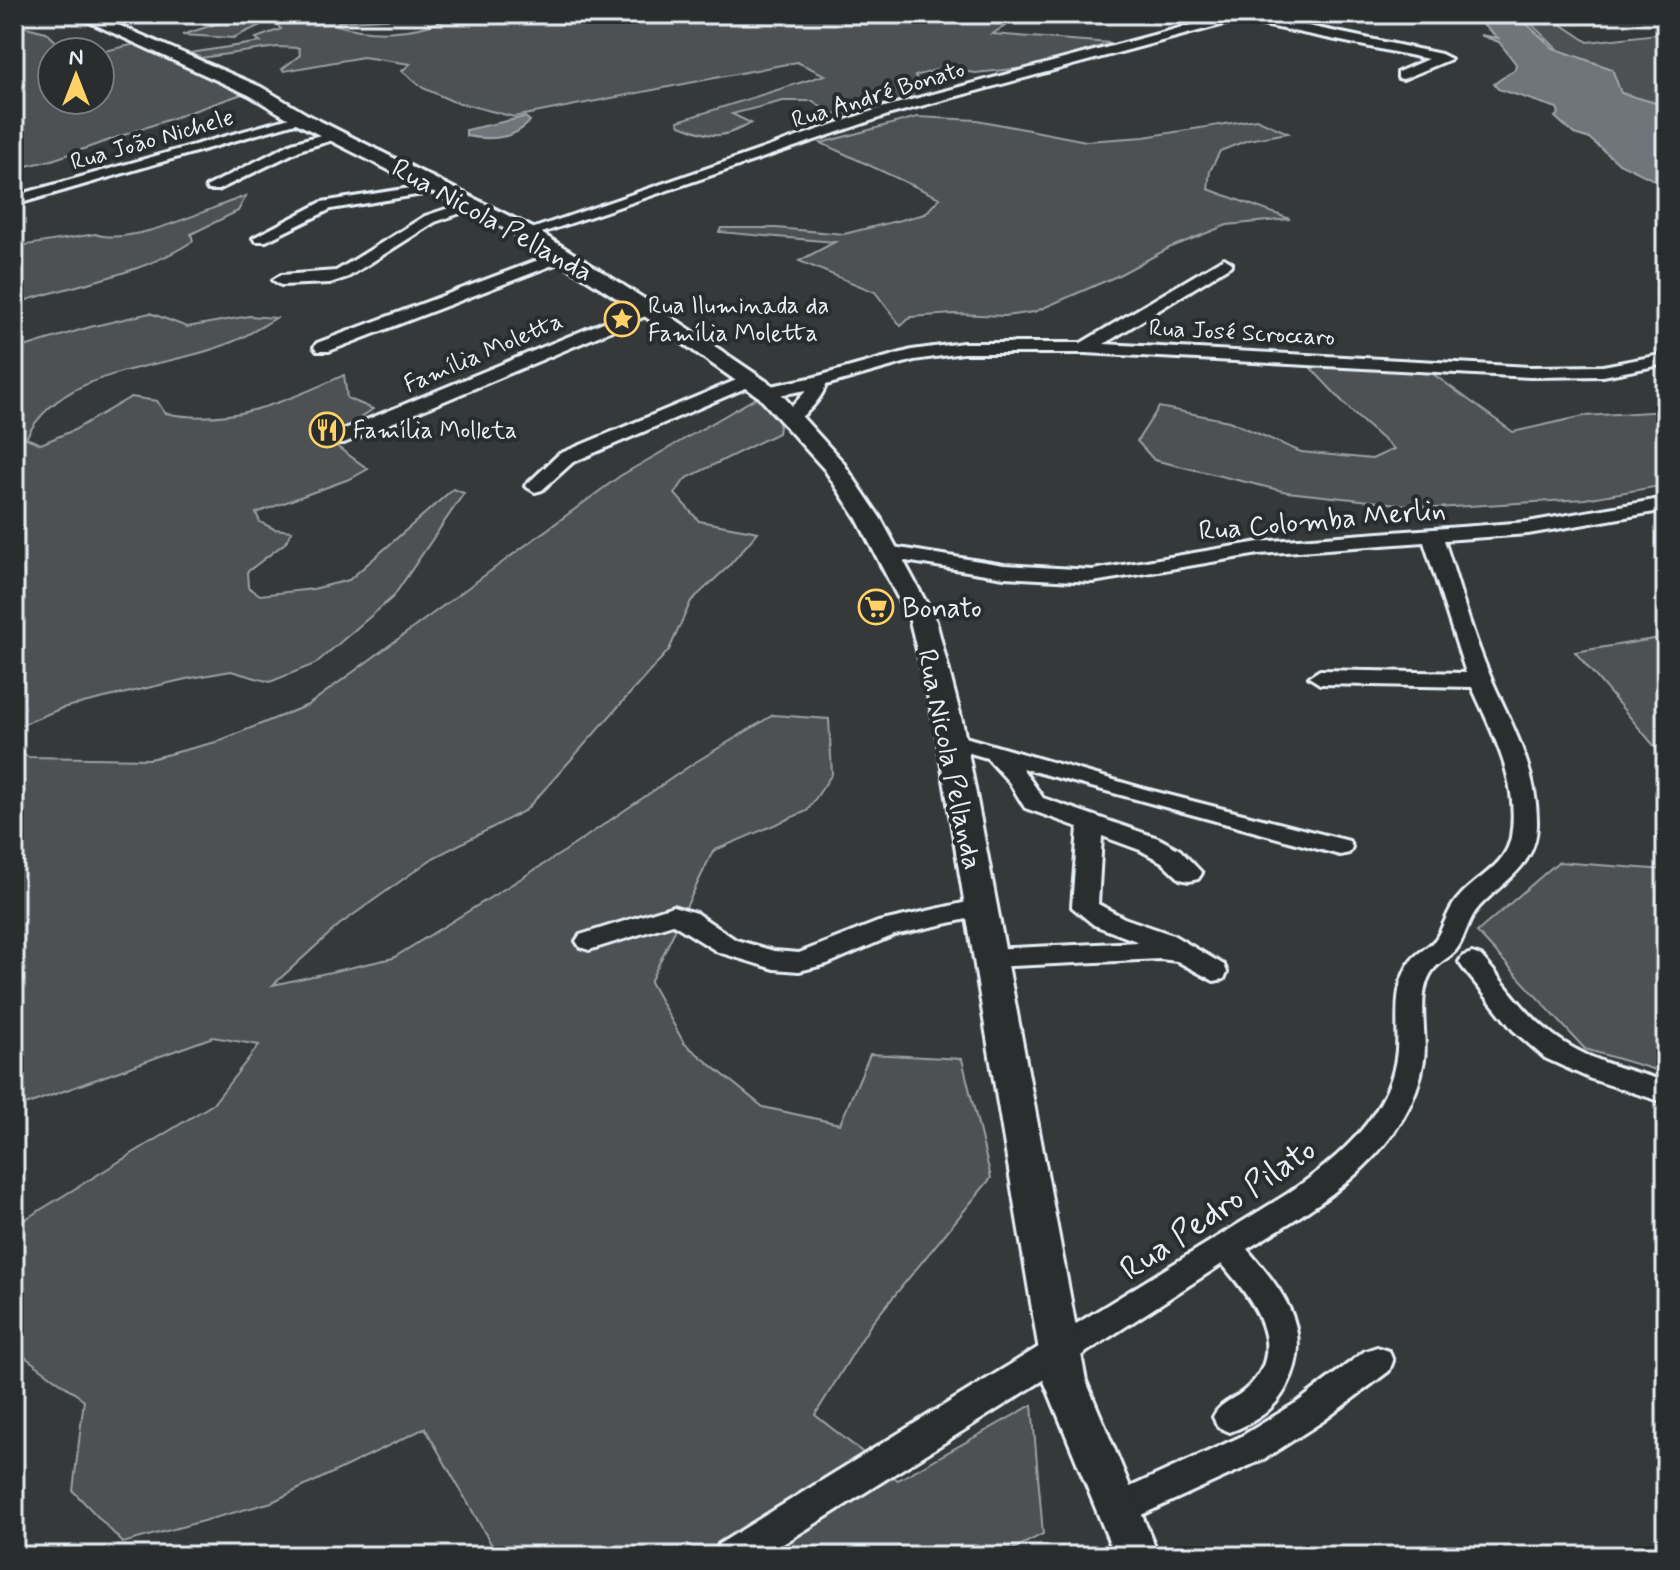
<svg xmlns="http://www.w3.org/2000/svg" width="1680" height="1570" font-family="Mynerve,sans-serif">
  <rect width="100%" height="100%" fill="#35393a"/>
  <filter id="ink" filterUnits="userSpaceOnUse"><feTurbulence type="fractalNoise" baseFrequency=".0125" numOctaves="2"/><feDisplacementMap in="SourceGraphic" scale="16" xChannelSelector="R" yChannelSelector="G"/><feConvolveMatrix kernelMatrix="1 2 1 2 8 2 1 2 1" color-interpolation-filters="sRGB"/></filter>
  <g filter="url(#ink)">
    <g fill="#4d5152" stroke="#9aa1a5" stroke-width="2" fill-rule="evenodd">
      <path d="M282,14H555L553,18L557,23L784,14H1010L1005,26L992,34L1111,43L1035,67L975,73L943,68L915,76L921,85L906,100L857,114H830L813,101H783L732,114L751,123C720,140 713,138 680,125L678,121L825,75L797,62L514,117L452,101L423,88L402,71L410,64L363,57L284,71L282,69L300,55L299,48L277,47L201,58L190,53L261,42L256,38L281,29L273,20ZM414,17L444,20C412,34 370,35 337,25L338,22Z"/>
      <polygon points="1521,14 1546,14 1588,42 1666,33 1666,106 1620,93 1612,69 1558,50"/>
      <polygon points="259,17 265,23 233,38 182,35 222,22"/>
      <polygon points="14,24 46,32 67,52 52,52 52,100 100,100 100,52 140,43 245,93 52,160 14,169"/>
      <polygon points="917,117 977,120 1086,141 1144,137 1256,119 1288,133 1248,140 1220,151 1210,171 1208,189 1290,219 1227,225 1169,248 1117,276 1034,312 1005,316 954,314 911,317 901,326 875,292 799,261 835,242 719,232 721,228 776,228 844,234 925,214 940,198 821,143"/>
      <path d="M246,196L238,211L191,234L193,241C140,276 73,284 14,304V247L95,234C132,247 208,208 246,196Z"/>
      <path d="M150,313L187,327L249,316L276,318C262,326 247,336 232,342C164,371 64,364 26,438L41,444L74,430L131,397L157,401L165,413C230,427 286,401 344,375L347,398L373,409L328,440L368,469L352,478L256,513L260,522L274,529L292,531L285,543L247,572L248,587L260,595L313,589L349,580L453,489L464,493L393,597L315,664L270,682L231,671L186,679L62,708L19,726L14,737V350L90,327Z"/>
      <polygon points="1308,365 1433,374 1513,432 1584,416 1666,411 1666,485 1585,499 1435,508 1287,492 1154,460 1137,441 1159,407 1229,421 1301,452 1372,459 1394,449 1356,416"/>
      <polygon points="761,395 781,413 778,433 685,479 675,494 699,521 758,532 728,567 691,601 669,650 526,810 433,858 339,925 273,985 393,958 565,851 694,763 773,715 829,719 832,774 807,811 713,851 650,982 684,1043 763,1107 840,1124 870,1054 962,1059 991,1178 871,1324 815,1415 898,1480 1032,1405 1043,1534 1000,1556 674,1556 673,1552 667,1556 498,1556 425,1428 272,1502 123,1543 73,1491 84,1400 14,1349 14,1226 213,1104 259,1045 213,1037 14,1109 14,745 28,757 150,759 216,742 308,705 620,476"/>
      <polygon points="1666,637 1666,760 1575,652"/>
      <polygon points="1558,862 1666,870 1666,1073 1585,1049 1477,932"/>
    </g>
    <g fill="#707579" stroke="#a0a7ac" stroke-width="2">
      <polygon points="1475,14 1516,14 1553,48 1612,69 1621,93 1666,106 1666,186 1617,162 1590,139 1574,134 1555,117 1559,113 1557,108 1498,89 1494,84 1515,69 1516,64 1499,42 1480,35 1498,38 1477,20"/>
      <path d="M525,117L530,121C515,140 488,140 466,136V130Z"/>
    </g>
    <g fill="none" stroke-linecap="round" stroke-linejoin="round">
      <g stroke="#e8f1f8" stroke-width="6">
        <g id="minor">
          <polygon points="1232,14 1252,14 1441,54 1451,59 1403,79 1398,78 1398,72 1428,59 1239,20 891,114 533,236 528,238 520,233 881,108"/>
          <polygon points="297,116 309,119 14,205 14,196"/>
          <polygon points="335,131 342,135 340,138 302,149 218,190 208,190 206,187 292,143"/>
          <polygon points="442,183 449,187 447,190 331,209 266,241 256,241 253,238 322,202"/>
          <polygon points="473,200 480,204 478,207 435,222 348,277 330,283 281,285 273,280 281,275 336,271 425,216"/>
          <polygon points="565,250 573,255 571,258 329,351 317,351 314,347 317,343"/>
          <path d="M1224,258L1232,263L1230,266L1104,344L1530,367L1603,366L1666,354V364L1603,376L1530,377L1085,353H963L914,360L826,385C821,399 806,417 792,421L783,416L807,390L767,397L758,392L761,388L815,377L912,350L963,343H1081Z"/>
          <polygon points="647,304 653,305 655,309 653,313 344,443 330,443 328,439 330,435"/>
          <polygon points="751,374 757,375 760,379 757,383 573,462 542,490 535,492 525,486 559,454"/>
          <path d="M1666,498V510L1528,534L1444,540C1457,579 1467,618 1482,656C1502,709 1537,761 1537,821C1538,865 1505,879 1479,907C1467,920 1466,937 1456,950C1449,958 1439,962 1433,970C1415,994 1428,1033 1424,1060C1409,1153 1320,1205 1247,1249C1282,1290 1316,1331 1287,1386C1275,1410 1254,1423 1230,1432L1218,1427L1213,1417C1220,1402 1234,1400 1246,1389C1291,1349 1252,1299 1222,1264L1042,1381L764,1556H714L719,1544L1287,1194C1337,1160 1392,1114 1397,1050C1399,1019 1392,988 1411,961C1418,951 1431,947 1437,937C1446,922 1448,908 1461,895C1479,876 1506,865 1511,837C1520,783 1493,734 1472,687L1320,684L1309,677L1320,670L1466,673L1424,542L1259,554L1093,582L1004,577L887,558L877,552L880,548L887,546L1004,565L1093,570L1259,542L1528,522Z"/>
          <polygon points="951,733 1145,789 1349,841 1352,847 1349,853 1340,855 1022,768 1043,798 1158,838 1180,850 1202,873 1198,879 1189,881 1180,879 1162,862 1140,850 1102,836 1098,904 1124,918 1173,935 1224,965 1227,972 1224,979 1214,981 1177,961 1160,959 990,967 981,964 977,958 981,952 990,949 1139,942 1094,925 1072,907 1078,827 1025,808 1009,782 987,758 943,745 939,740 943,735"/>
          <polygon points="981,899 990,902 994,908 990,914 894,935 827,964 799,971 774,969 718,952 673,924 589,950 580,947 576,941 580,935 673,906 696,913 736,940 774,951 799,953 878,922"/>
          <path d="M1472,953L1481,956C1504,982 1524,1013 1552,1034C1585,1060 1627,1070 1666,1081V1103L1591,1079L1545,1058L1513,1030L1463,968L1459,962L1463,956Z"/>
          <polygon points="1377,1347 1389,1351 1393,1361 1389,1371 1323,1421 1264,1459 1130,1520 1118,1525 1106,1520 1100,1509 1106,1498 1240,1437 1299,1401 1365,1351"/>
        </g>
      </g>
      <g stroke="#e8f1f8" stroke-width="6">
        <polygon id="major" points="72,14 93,14 261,87 308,115 535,229 654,305 775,387 842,461 881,519 936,621 963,725 1086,1381 1159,1556 1115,1556 1044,1381 935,725 910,621 857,519 825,470 759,397 640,313 521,237 296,123 249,95"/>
      </g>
      <use href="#minor" fill="#2a2d2e" fill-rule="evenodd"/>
      <use href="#major" fill="#2a2d2e" fill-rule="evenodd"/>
    </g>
  </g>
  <defs>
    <g id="sight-ring" transform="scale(1.8)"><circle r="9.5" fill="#2a2d2e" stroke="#ffd166" stroke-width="1.5"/><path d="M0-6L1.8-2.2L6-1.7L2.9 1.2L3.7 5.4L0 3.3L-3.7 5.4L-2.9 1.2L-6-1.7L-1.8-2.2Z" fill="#ffd166"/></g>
    <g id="restaurant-ring" transform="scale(1.8)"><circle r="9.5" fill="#2a2d2e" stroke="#ffd166" stroke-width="1.5"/><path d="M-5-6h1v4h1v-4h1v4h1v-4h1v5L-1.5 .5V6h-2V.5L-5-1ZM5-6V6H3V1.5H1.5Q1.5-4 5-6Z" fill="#ffd166"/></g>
    <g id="supermarket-ring" transform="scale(1.8)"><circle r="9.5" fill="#2a2d2e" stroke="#ffd166" stroke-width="1.5"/><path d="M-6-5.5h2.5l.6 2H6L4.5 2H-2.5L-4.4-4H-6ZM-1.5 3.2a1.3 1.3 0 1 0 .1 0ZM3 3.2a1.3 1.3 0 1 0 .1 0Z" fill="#ffd166"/></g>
  </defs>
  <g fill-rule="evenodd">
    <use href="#sight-ring" x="622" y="319"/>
    <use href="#restaurant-ring" x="327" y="430"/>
    <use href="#supermarket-ring" x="876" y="607"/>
  </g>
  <g text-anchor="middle" stroke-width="8" stroke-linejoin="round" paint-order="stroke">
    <g font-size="24" fill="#e8f1f8" stroke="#2a2d2e">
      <text transform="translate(878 94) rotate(-17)" y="8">Rua André Bonato</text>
      <text transform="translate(152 139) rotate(-16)" y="8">Rua João Nichele</text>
      <text transform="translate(1242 332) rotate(3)" y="8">Rua José Scroccaro</text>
      <text transform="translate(483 352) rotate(-23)" y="8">Família Moletta</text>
    </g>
    <g font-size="24" fill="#e8f1f8" stroke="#2a2d2e" text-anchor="start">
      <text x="648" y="313">Rua Iluminada da<tspan x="648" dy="28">Família Moletta</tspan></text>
      <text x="353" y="438">Família Molleta</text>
    </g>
    <g font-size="28" fill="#e8f1f8" stroke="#2a2d2e">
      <text transform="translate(493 219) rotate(29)" y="10">Rua Nicola Pellanda</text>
      <text transform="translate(1322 519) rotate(-5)" y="10">Rua Colomba Merlin</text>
      <text transform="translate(951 759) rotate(78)" y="10">Rua Nicola Pellanda</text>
    </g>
    <g font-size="28" fill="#e8f1f8" stroke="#2a2d2e" text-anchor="start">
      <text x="902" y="617">Bonato</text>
    </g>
    <g font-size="34" fill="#e8f1f8" stroke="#2a2d2e">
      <text transform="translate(1217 1208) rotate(-34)" y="12">Rua Pedro Pilato</text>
    </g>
  </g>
  <rect width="1680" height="1570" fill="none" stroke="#2a2d2e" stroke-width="48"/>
  <rect x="24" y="24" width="1632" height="1522" fill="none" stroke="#e8f1f8" stroke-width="3" filter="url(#ink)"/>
  <g transform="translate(76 76)"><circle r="38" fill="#2a2d2e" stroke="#767b7f" stroke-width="2"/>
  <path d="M0-6L14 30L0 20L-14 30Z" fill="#ffd166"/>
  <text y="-12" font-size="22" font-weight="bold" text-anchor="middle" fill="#e8f1f8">N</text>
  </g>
</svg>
